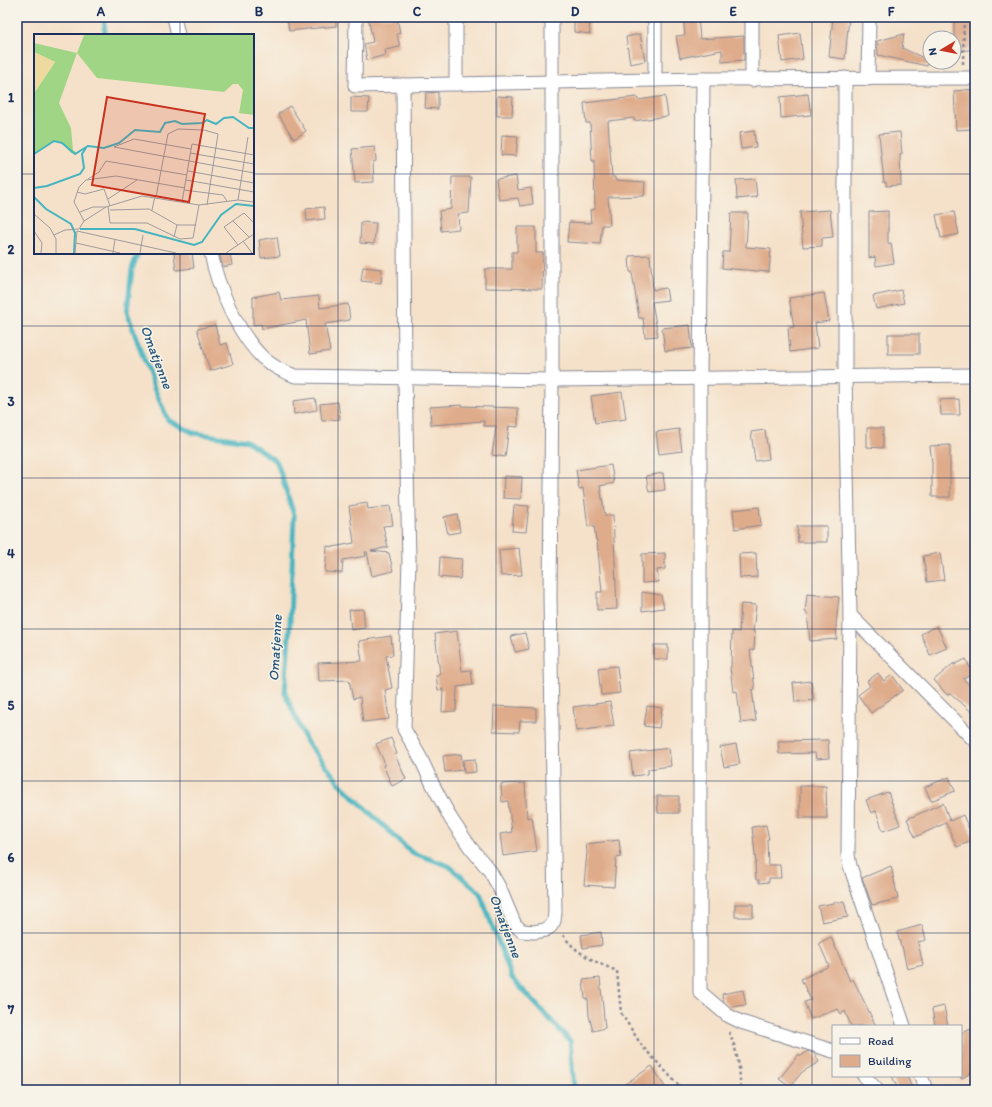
<svg xmlns="http://www.w3.org/2000/svg" width="992" height="1107" font-family="Itim,sans-serif">
  <rect width="100%" height="100%" fill="#f7f3e8"/>
  <filter id="ink" filterUnits="userSpaceOnUse"><feTurbulence type="fractalNoise" baseFrequency=".025" numOctaves="2"/><feDisplacementMap in="SourceGraphic" scale="8" xChannelSelector="R" yChannelSelector="G"/><feConvolveMatrix kernelMatrix="1 2 1 2 8 2 1 2 1" color-interpolation-filters="sRGB"/></filter>
  <filter id="wash" filterUnits="userSpaceOnUse"><feTurbulence type="fractalNoise" baseFrequency=".012" numOctaves="4" result="noise"/><feDisplacementMap in="SourceGraphic" scale="16" xChannelSelector="R" yChannelSelector="G"/><feGaussianBlur stdDeviation="0.9" result="paint"/><feColorMatrix in="noise" values="0 0 0 0 0 0 0 0 0 0 0 0 0 0 0 0 0 1.4 0 .05"/><feComposite in="paint" operator="in"/></filter>
  <g filter="url(#wash)">
    <rect width="100%" height="100%" fill="#f5e1c9"/>
    <g fill="none" stroke-linecap="round" stroke-linejoin="round">
      <g stroke="#45b4c0" stroke-width="5">
        <polyline points="104,17 105,35"/>
        <polyline points="138,253 132,269 127,312 154,388 168,420 194,433 247,441 277,462 294,515 290,622 285,693 306,741 341,785 411,852 449,866 480,893 512,978 570,1041 574,1090"/>
      </g>
    </g>
    <g id="blocks">
      <g fill="#dfac8b">
        <polygon points="287,17 336,17 336,26 289,31"/>
        <polygon points="368,17 397,17 400,33 397,34 400,47 385,50 386,55 367,60 364,44 373,42"/>
        <polygon points="574,17 589,17 590,34 574,32"/>
        <polygon points="683,17 698,17 700,39 744,36 744,60 722,62 722,50 680,58 676,36 685,35"/>
        <polygon points="833,17 849,17 845,59 829,57"/>
        <polygon points="954,17 975,17 975,49 954,52"/>
        <polygon points="800,33 803,59 782,62 779,36"/>
        <polygon points="640,34 645,61 630,64 626,37"/>
        <polygon points="904,34 902,48 928,60 927,66 878,55 877,41"/>
        <polygon points="975,89 975,129 956,130 954,91"/>
        <polygon points="438,92 438,109 425,108 426,93"/>
        <polygon points="808,94 811,115 781,118 780,97"/>
        <polygon points="497,96 513,97 512,116 497,116"/>
        <polygon points="665,96 668,116 634,121 634,118 608,121 612,177 615,177 615,180 645,182 644,196 608,197 610,225 602,225 600,244 567,242 569,222 591,223 590,210 595,209 594,160 592,161 590,123 586,123 584,103 637,97 638,100"/>
        <polygon points="351,97 369,98 368,112 351,112"/>
        <polygon points="290,106 306,131 294,139 278,114"/>
        <polygon points="754,131 756,147 741,149 739,133"/>
        <polygon points="900,132 902,154 900,155 901,185 886,186 886,182 884,182 879,134"/>
        <polygon points="502,135 518,136 516,156 501,155"/>
        <polygon points="375,147 376,161 373,162 374,182 355,183 352,149"/>
        <polygon points="516,176 518,190 531,188 533,204 520,206 518,198 499,200 496,179"/>
        <polygon points="452,177 471,177 469,213 458,214 459,229 441,231 439,211 451,209"/>
        <polygon points="755,179 757,197 737,199 736,180"/>
        <polygon points="324,207 325,219 307,221 306,209"/>
        <polygon points="830,210 833,237 822,238 822,246 803,247 800,212"/>
        <polygon points="888,211 888,244 891,243 894,263 876,266 875,257 869,258 869,212"/>
        <polygon points="954,212 959,234 941,238 936,215"/>
        <polygon points="731,213 748,213 746,247 771,249 769,272 722,268 723,252 729,252"/>
        <polygon points="361,222 376,223 374,244 360,243"/>
        <polygon points="517,227 536,227 536,253 543,253 542,289 485,288 485,269 512,269 512,252 517,252"/>
        <polygon points="277,237 280,256 261,258 259,240"/>
        <polygon points="174,253 192,253 194,268 176,270"/>
        <polygon points="219,253 230,253 232,265 223,267"/>
        <polygon points="650,255 653,290 666,288 668,300 652,302 658,336 645,337 643,318 639,318 632,272 630,272 629,256"/>
        <polygon points="363,267 382,269 381,283 361,281"/>
        <polygon points="901,290 904,303 876,309 873,296"/>
        <polygon points="279,292 281,300 319,296 320,308 348,304 350,320 325,324 330,351 310,354 306,320 262,329 261,324 253,325 253,297"/>
        <polygon points="824,293 829,321 815,323 818,348 790,352 788,328 794,327 789,298"/>
        <polygon points="215,325 220,345 227,343 233,364 210,371 197,329"/>
        <polygon points="690,325 692,348 665,351 662,328"/>
        <rect x="888" y="334" width="31" height="20"/>
        <polygon points="622,392 626,419 595,423 591,396"/>
        <polygon points="315,398 317,410 294,414 293,401"/>
        <polygon points="959,399 960,415 941,415 940,400"/>
        <polygon points="338,402 340,419 322,421 320,404"/>
        <polygon points="462,405 462,406 518,408 518,427 509,426 505,457 492,455 496,426 484,426 484,421 431,425 430,407"/>
        <polygon points="867,428 883,428 883,448 867,447"/>
        <polygon points="679,429 682,451 659,454 656,432"/>
        <polygon points="765,430 769,459 755,461 751,432"/>
        <polygon points="950,445 950,497 932,497 932,462 930,446"/>
        <polygon points="611,465 614,483 600,486 605,516 613,515 617,609 597,610 597,592 602,592 597,540 596,540 594,526 588,527 583,488 579,489 576,470"/>
        <polygon points="663,473 665,490 649,492 646,476"/>
        <polygon points="504,476 522,477 521,499 503,498"/>
        <polygon points="367,503 368,509 390,506 393,525 383,526 388,547 371,551 389,553 393,571 372,576 367,552 365,552 366,556 343,560 342,573 325,572 327,546 333,547 354,543 349,506"/>
        <polygon points="514,505 529,506 526,532 512,531"/>
        <polygon points="759,507 761,525 735,529 733,510"/>
        <polygon points="457,514 460,532 448,534 444,517"/>
        <polygon points="797,526 827,526 827,542 798,542"/>
        <polygon points="519,548 522,575 501,576 499,550"/>
        <polygon points="665,553 665,569 657,570 659,582 642,583 642,554"/>
        <polygon points="756,553 757,577 740,578 739,554"/>
        <polygon points="940,553 944,580 927,582 923,556"/>
        <polygon points="440,557 462,559 460,579 439,577"/>
        <polygon points="642,592 661,595 664,608 642,611"/>
        <polygon points="807,594 839,597 836,625 837,639 810,641 807,613 805,612"/>
        <polygon points="741,604 756,605 753,632 755,632 754,650 750,650 755,689 752,690 756,721 741,723 737,691 733,692 730,667 731,667 732,631 739,632"/>
        <polygon points="363,609 365,628 351,630 349,610"/>
        <polygon points="937,626 947,648 930,655 921,634"/>
        <polygon points="457,631 462,671 471,670 473,685 457,687 456,711 442,712 443,689 438,690 436,675 440,674 435,634"/>
        <polygon points="525,633 529,649 515,652 511,636"/>
        <polygon points="391,636 393,655 386,656 392,688 385,690 389,719 363,722 360,697 353,699 349,680 319,681 318,663 362,661 359,641"/>
        <rect x="654" y="645" width="14" height="14"/>
        <polygon points="966,659 973,674 963,679 975,690 975,715 950,693 947,695 934,680 954,663 954,665"/>
        <polygon points="617,666 620,693 601,695 598,668"/>
        <polygon points="878,673 884,681 892,675 903,690 871,713 858,695 870,686 867,681"/>
        <polygon points="811,681 814,700 795,702 793,683"/>
        <polygon points="610,702 614,726 576,731 573,707"/>
        <polygon points="494,706 536,708 536,721 520,721 519,732 493,731"/>
        <polygon points="647,706 662,708 659,728 644,726"/>
        <polygon points="391,738 397,754 395,755 406,779 392,786 383,765 385,764 376,744"/>
        <polygon points="828,740 829,758 816,759 815,753 779,754 778,741"/>
        <polygon points="736,744 740,764 724,767 720,747"/>
        <polygon points="669,748 671,766 648,769 648,774 633,776 630,753"/>
        <polygon points="461,754 463,770 445,772 443,756"/>
        <polygon points="475,759 476,772 464,773 463,760"/>
        <polygon points="949,777 955,791 931,801 925,787"/>
        <polygon points="525,783 527,818 532,817 537,851 503,856 500,834 512,832 508,801 502,802 501,784"/>
        <polygon points="800,786 826,786 827,818 800,818"/>
        <polygon points="888,792 900,825 883,831 876,811 871,813 866,800"/>
        <polygon points="657,796 679,796 679,813 658,813"/>
        <polygon points="943,803 950,821 963,815 974,840 957,847 946,823 915,837 907,819"/>
        <polygon points="766,825 769,839 767,839 768,865 780,865 781,878 769,878 769,882 759,883 759,880 756,880 755,863 756,863 752,827"/>
        <polygon points="619,840 621,857 616,858 614,887 584,885 587,852 586,844"/>
        <polygon points="891,866 898,899 872,905 862,878"/>
        <polygon points="844,901 848,917 822,922 818,906"/>
        <rect x="735" y="904" width="18" height="13"/>
        <polygon points="922,925 926,940 918,942 923,965 907,969 902,946 901,947 897,932"/>
        <polygon points="601,932 602,945 583,948 581,935"/>
        <polygon points="831,937 850,981 853,979 876,1026 851,1026 845,1011 841,1014 838,1009 811,1019 804,1002 811,1000 801,979 829,966 819,943"/>
        <polygon points="600,978 605,1028 593,1031 589,1016 588,999 585,999 583,980"/>
        <polygon points="743,990 746,1005 730,1007 724,1002 722,994"/>
        <polygon points="944,1006 948,1026 935,1026 932,1009"/>
        <polygon points="971,1029 975,1039 975,1070 961,1079 961,1033"/>
        <polygon points="808,1051 814,1053 819,1062 802,1072 790,1087 779,1079 799,1054 801,1056"/>
        <polygon points="652,1066 667,1090 616,1090"/>
        <polygon points="892,1076 907,1076 913,1090 898,1090"/>
      </g>
    </g>
  </g>
  <g filter="url(#ink)">
    <use href="#blocks" fill-opacity="0" stroke="#888894" stroke-width="1"/>
    <g fill="none" stroke-linecap="round" stroke-linejoin="round">
      <g stroke="#888894" stroke-width="15">
        <g id="minor">
          <polyline points="174,17 178,35"/>
          <polyline points="356,17 355,86 703,79 975,78"/>
          <polyline points="655,17 655,80"/>
          <polyline points="845,78 845,376 850,615 848,855 850,866 904,1026"/>
          <polyline points="703,79 700,378 700,992 727,1015 741,1022 833,1051"/>
          <polyline points="868,79 869,17"/>
          <polyline points="752,80 752,17"/>
          <polyline points="456,84 456,17"/>
          <polyline points="403,85 405,378 409,560 404,729 421,759 433,785 451,819 470,847 490,871 499,887 515,925 522,931 534,932 545,930 551,926 554,921 555,912 550,595 552,380 552,17"/>
          <path d="M211,253C217,286 238,334 263,358C272,366 284,372 295,376L552,380L975,375"/>
          <polyline points="850,615 975,741"/>
          <polyline points="864,1076 877,1090"/>
          <polyline points="921,1076 926,1090"/>
        </g>
      </g>
      <g stroke="#888894" stroke-width="2.5" stroke-dasharray="3 3" stroke-linecap="butt">
        <polyline points="963,64 964,17"/>
        <path d="M563,935C575,953 597,963 617,971L621,1013L642,1046L683,1090"/>
        <path d="M729,1032C737,1049 741,1072 740,1090"/>
      </g>
      <use href="#minor" stroke="#fff" stroke-width="13"/>
    </g>
  </g>
  <path fill="none" stroke="#1b2f5e" stroke-width="1" stroke-opacity="0.55" d="M180,17V35M338,17V1090M496,17V1090M654,17V1090M812,17V1090M17,174H35M253,174H975M180,253V1090M17,326H975M17,478H975M17,629H975M17,781H975M17,933H975"/>
  <g text-anchor="middle" stroke-width="3" stroke-linejoin="round" paint-order="stroke">
    <g font-size="14" font-style="italic" fill="#28577b" stroke="#f7f3e8">
      <text transform="translate(157 357) rotate(69)" y="5">Omatjenne</text>
      <text transform="translate(275 648) rotate(-87)" y="5">Omatjenne</text>
      <text transform="translate(506 926) rotate(69)" y="5">Omatjenne</text>
    </g>
  </g>
  <g transform="translate(34 34)">
    <rect width="220" height="220" fill="#f5e1c9"/>
    <path d="M50,1H220V81L205,79L209,56L204,50H199L190,58L63,44L43,19L25,69L37,94L39,116L44,120L37,119L28,109L20,107L0,120V59L21,28L0,18V9L43,19Z" fill="#a0d585"/>
    <path d="M0,18L21,28L1,58L0,57Z" fill="#eeda9e"/>
    <path fill="none" stroke="#45b4c0" stroke-width="2" d="M0,120L20,107L28,109L41,120L54,112L70,114L85,109L101,96L126,98L131,89L141,87L148,90L168,89L173,86L182,90L190,84L199,83L215,94H220M0,154L13,152L46,140L50,134L48,120L52,114M0,163L12,175L37,190L41,199L40,219M46,195H101L160,211L168,208L187,181L202,170L220,172"/>
    <path fill="none" stroke="#9e9a9e" stroke-width="1" d="M157,115L100,105L80,113L220,139M156,119L220,130M154,137L220,149M54,145L65,138L72,127L153,141M152,146L220,158M150,156L189,161L193,167M43,158L51,160L70,155L76,172M122,163L134,100L144,95L170,96L184,100L173,171M74,165L103,146M204,166L214,103M148,168L158,110L220,121M74,172L76,189H113L146,205L159,204L165,171M76,176L115,175L143,191H162M118,176L121,162M46,178L59,173H72M0,180L16,194L22,205V219M50,187L40,168L45,153L52,146L82,142L151,154M199,187L215,203M0,197L8,209L7,219M43,197L142,219M20,201L31,196L45,195L50,187L72,173L108,162L165,171L204,166L220,168M140,203L143,191M209,207L218,219M42,209L86,219M204,211L190,193L210,179L220,189M41,219L43,197M79,219L81,205M106,219L109,201M192,219L220,200"/>
    <path fill="#c8321e" fill-opacity="0.15" stroke="#c8321e" stroke-width="2" d="M73,63L171,80L155,168L58,151Z"/>
    <rect width="220" height="220" fill="none" stroke="#1b2f5e" stroke-width="2"/>
  </g>
  <rect width="992" height="1107" fill="none" stroke="#f7f3e8" stroke-width="44"/>
  <rect x="832" y="1025" width="130" height="52" fill="#f7f3e8" stroke="#9fa5b1"/>
  <rect x="840" y="1038" width="20" height="6" fill="#ffffff" stroke="#9fa5b1"/>
  <text x="868" y="1045" font-size="12" fill="#1b2f5e">Road</text>
  <rect x="840" y="1055" width="20" height="12" fill="#dfac8b" stroke="#9fa5b1"/>
  <text x="868" y="1065" font-size="12" fill="#1b2f5e">Building</text>
  <g transform="translate(942 50) rotate(260)"><circle r="19" fill="#f7f3e8" stroke="#9fa5b1"/>
  <path d="M0-3L7 15L0 10L-7 15Z" fill="#c8321e"/>
  <text y="-6" font-size="11" font-weight="bold" text-anchor="middle" fill="#1b2f5e">N</text>
  </g>
  <rect x="22" y="22" width="948" height="1063" fill="none" stroke="#1b2f5e" stroke-width="1.5"/>
  <g font-size="13" text-anchor="middle" font-weight="bold" fill="#1b2f5e">
    <text x="101" y="16">A</text>
    <text x="259" y="16">B</text>
    <text x="417" y="16">C</text>
    <text x="575" y="16">D</text>
    <text x="733" y="16">E</text>
    <text x="891" y="16">F</text>
    <text x="11" y="102">1</text>
    <text x="11" y="254">2</text>
    <text x="11" y="406">3</text>
    <text x="11" y="558">4</text>
    <text x="11" y="710">5</text>
    <text x="11" y="862">6</text>
    <text x="11" y="1014">7</text>
  </g>
</svg>
